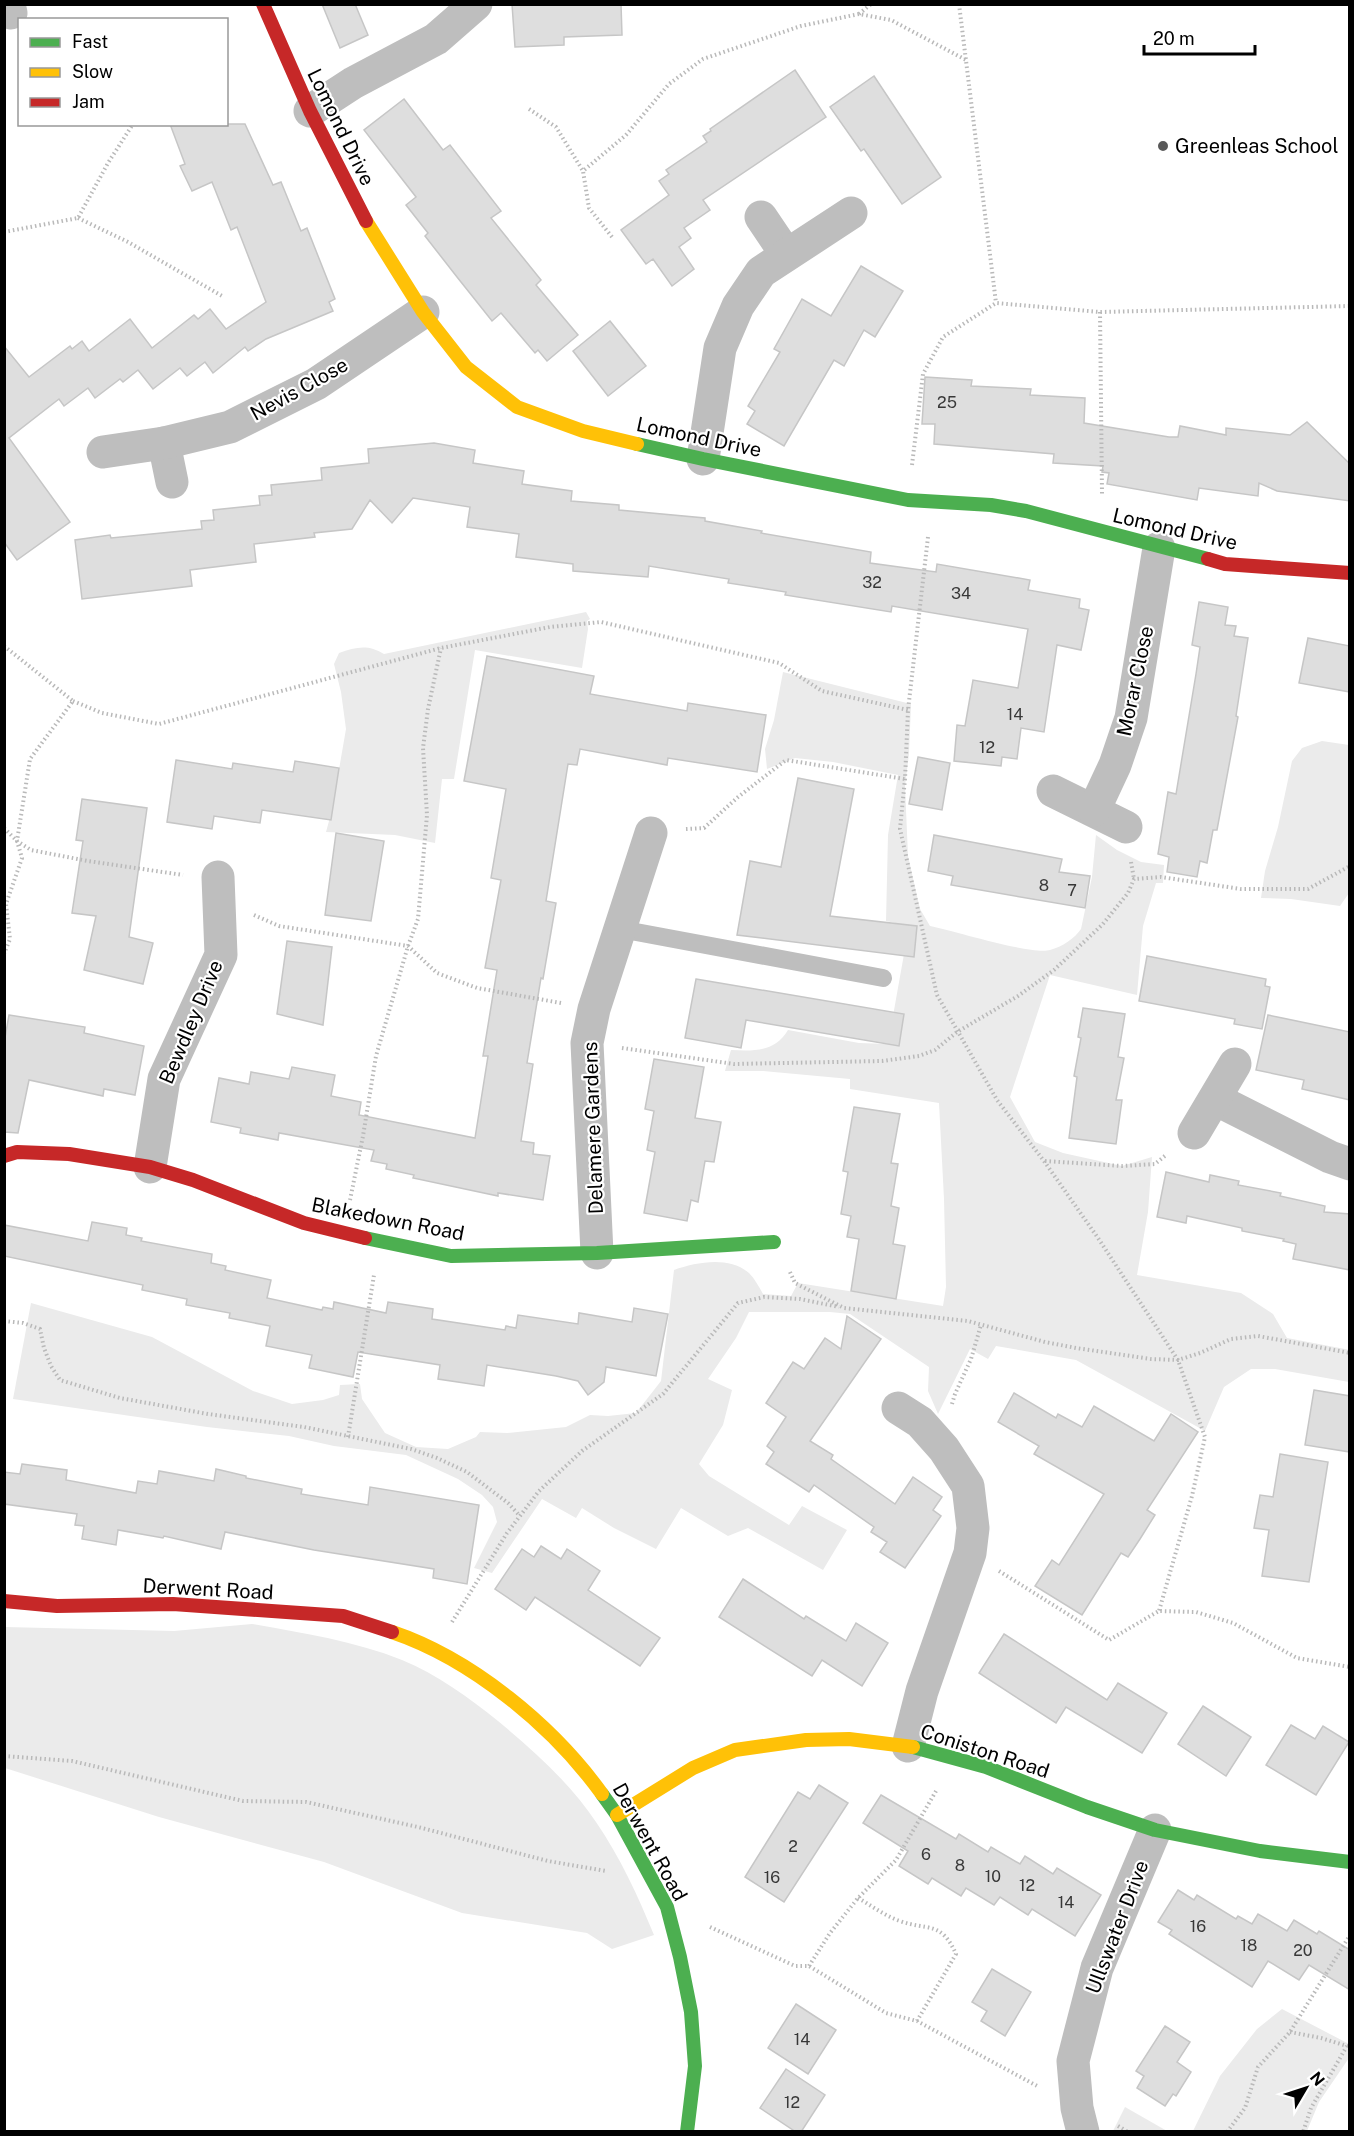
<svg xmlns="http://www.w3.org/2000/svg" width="1354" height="2136" font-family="'Public Sans',sans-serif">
  <rect width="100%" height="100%" fill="#fff"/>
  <g fill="#ebebeb">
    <path d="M586,612L590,619L587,621L588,629L582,668L475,650L454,779H442L435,843L395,835L326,832L332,810L346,729L341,692L334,664L339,653C356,647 368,644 384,654Z"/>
    <path d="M783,672L911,704L909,754L905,786L908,856L920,909L930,926C955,931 1030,955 1050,950C1062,947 1075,938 1081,929L1092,877L1096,835L1117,850L1141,862L1164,865L1163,883H1156L1143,926L1137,995L1050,975L1010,1097L1035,1142L1063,1153L1122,1166L1152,1157L1148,1212L1137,1275L1241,1293L1273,1314L1287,1338L1350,1350L1349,1382L1275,1369H1251L1224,1387L1205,1431L1076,1360L996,1346L988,1359L970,1349L938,1414L928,1391L929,1367L850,1314L830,1312H749L736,1338L708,1379L732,1390L723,1425L699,1464L709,1476L789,1525L802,1506L847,1530L823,1570L748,1528L728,1536L681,1508L656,1549L614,1528L582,1508L576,1518L542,1499L492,1573L474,1568L497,1522L493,1507L482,1495L458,1479L406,1455L334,1446L289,1436L207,1427L13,1399L31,1303L152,1337L253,1391L292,1404L323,1400L339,1395L340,1385L360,1384L362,1399L385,1433L416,1447L448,1449L476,1437L480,1432L507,1433L566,1427L590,1415L608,1416L636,1413L661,1381L674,1270C697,1262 729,1256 749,1273C755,1279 759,1287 763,1294L791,1296L798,1283L943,1306L946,1287L944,1199L939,1103L850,1089V1079L763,1071H725L731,1050C754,1051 775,1052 788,1030L859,1043L888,1044L909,926L886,921L888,835L898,775L833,762L795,758L767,769L765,749L774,720Z"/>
    <polygon points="1322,741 1349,745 1349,893 1340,906 1291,899 1261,898 1265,871 1278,827 1292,761 1302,748"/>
    <path d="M252,1624C302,1633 354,1641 402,1660C437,1674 469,1698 498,1721C534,1751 570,1783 596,1822C620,1857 638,1896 654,1935L612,1949L587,1933L462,1913L324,1862L159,1817L5,1768V1627L174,1631Z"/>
    <polygon points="1282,2009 1349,2044 1349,2058 1319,2102 1307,2131 1193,2131 1220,2076 1257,2029"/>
    <polygon points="1125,2107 1167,2131 1113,2131"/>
  </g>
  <g fill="#dedede" stroke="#c6c6c6" stroke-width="1.5">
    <polygon points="322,4 355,4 368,35 340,48"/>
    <polygon points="512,4 621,4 622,35 564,37 564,45 515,47"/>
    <polygon points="795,70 826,117 703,200 710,210 684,228 691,238 679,247 694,269 672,286 653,259 646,264 621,230 669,195 659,181 669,174 666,170 707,142 703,136 711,131 710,129"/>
    <polygon points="874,76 941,177 902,204 864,149 861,151 830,107"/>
    <polygon points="404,99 443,150 450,145 501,211 491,218 541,280 536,285 578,335 547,361 538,350 535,353 501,313 492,321 457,277 425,236 428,233 406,205 416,197 364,130"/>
    <polygon points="170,124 245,124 273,185 281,182 301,231 307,228 335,299 329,302 333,311 266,339 248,351 245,347 213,373 205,362 187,376 180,368 153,389 138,370 123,382 120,379 95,398 88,388 64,406 59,399 9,438 70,522 17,560 4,542 4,346 29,377 70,346 72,349 82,341 89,351 130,319 152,348 194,315 198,319 210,309 226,329 266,302 237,227 231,230 212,182 192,191 180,166 185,164"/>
    <polygon points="861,266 903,291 875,337 864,330 844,366 834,360 784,446 747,424 755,411 748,406 780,352 774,349 802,299 831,316"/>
    <polygon points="610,321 646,366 608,396 573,351"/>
    <polygon points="925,377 972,380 971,386 1031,389 1030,395 1085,398 1084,423 1169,437 1178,437 1180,426 1226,435 1226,428 1290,435 1307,422 1350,464 1350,501 1277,491 1259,483 1258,496 1199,488 1197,500 1107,484 1109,473 1102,472 1103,466 1053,463 1054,454 934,444 935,424 922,424"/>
    <polygon points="434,443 475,450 473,463 524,471 522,484 572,491 571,501 619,505 619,510 705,518 705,521 762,531 761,533 871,552 870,563 936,572 937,564 1030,580 1028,590 1080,599 1079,608 1089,610 1081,650 1057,645 1044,732 1021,728 1017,759 1002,757 1001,766 954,761 957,725 965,726 973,680 1018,688 1028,629 892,606 891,612 785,595 786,592 728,583 729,579 649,566 648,577 573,571 573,564 516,557 519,534 467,527 470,507 413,498 392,523 370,500 352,529 314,533 315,537 254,544 256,562 190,570 192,586 82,599 75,540 110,535 111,538 202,529 201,521 214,520 213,510 260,505 259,496 272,495 271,485 322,480 321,468 369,463 368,449"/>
    <polygon points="1199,602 1228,607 1225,625 1236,626 1234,636 1248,638 1236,716 1238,717 1217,830 1213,830 1207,863 1200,861 1197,877 1167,872 1169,857 1158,854 1168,792 1176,794 1196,674 1200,647 1192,645"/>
    <polygon points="1308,638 1350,646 1350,692 1299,683"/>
    <polygon points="487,656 594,676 590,694 687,711 688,703 766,715 757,772 668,758 667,765 580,749 577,765 568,764 546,901 556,903 543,979 541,978 527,1063 533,1064 521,1141 534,1143 533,1154 550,1156 543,1200 498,1193 498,1196 413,1178 414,1175 386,1169 387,1164 371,1161 374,1150 279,1133 278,1140 240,1133 241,1128 211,1122 219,1078 249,1084 251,1072 289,1079 292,1067 335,1075 331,1096 361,1102 359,1115 475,1138 488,1056 483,1056 497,970 485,968 501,880 491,878 506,789 464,781"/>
    <polygon points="918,757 950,763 942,810 909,804"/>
    <polygon points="176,760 232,769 233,763 293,772 295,761 339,768 331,820 262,810 260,823 214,816 212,829 167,822"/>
    <polygon points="798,778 854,789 830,916 917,926 914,957 737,935 750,861 781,867"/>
    <polygon points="82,799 147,808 129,937 153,943 143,984 84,970 96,916 72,913 83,841 76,840"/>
    <polygon points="336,833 384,841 371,921 325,915"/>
    <polygon points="934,835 1062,859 1059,872 1090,876 1085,908 951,885 953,876 928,871"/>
    <polygon points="287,941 332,947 323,1025 277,1014"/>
    <polygon points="1147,956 1266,979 1265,986 1270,987 1262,1029 1234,1024 1235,1019 1139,1001"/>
    <polygon points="696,979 904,1014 899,1046 746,1020 741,1048 685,1038"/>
    <polygon points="1083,1008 1125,1014 1118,1057 1124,1058 1116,1100 1122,1100 1116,1144 1069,1138 1077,1077 1074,1076 1081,1038 1078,1037"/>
    <polygon points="9,1015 85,1027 84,1033 144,1046 135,1095 104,1089 103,1096 29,1080 18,1133 4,1132 4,1043"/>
    <polygon points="1268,1015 1350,1032 1350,1100 1302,1089 1304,1080 1256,1070"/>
    <polygon points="654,1059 704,1067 695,1118 721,1122 714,1162 705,1161 698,1202 691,1200 687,1221 644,1213 655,1152 647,1150 654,1111 645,1109"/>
    <polygon points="854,1107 900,1114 891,1163 898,1164 891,1206 899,1208 893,1244 905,1246 896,1299 851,1291 859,1239 847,1237 851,1216 841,1214 848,1172 843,1171"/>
    <polygon points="1166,1172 1209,1182 1210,1175 1239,1181 1238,1185 1281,1193 1280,1196 1325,1206 1324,1212 1350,1214 1350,1270 1293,1259 1296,1244 1283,1241 1284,1239 1242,1231 1242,1228 1187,1216 1186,1223 1157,1217"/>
    <polygon points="92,1222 127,1228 126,1235 142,1238 141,1241 212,1254 211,1263 226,1266 225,1270 271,1280 267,1298 322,1310 323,1307 333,1309 334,1302 386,1313 388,1302 433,1309 432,1319 505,1330 506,1326 516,1328 518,1315 578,1324 579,1313 632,1322 634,1308 668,1314 656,1376 606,1367 604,1382 588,1395 578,1381 556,1376 487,1365 484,1386 438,1379 440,1365 358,1352 353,1377 309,1368 312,1355 266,1346 270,1326 229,1318 230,1313 186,1305 187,1299 142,1290 143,1285 4,1256 4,1225 88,1241"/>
    <polygon points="847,1316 881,1339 810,1441 833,1455 831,1459 895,1504 913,1477 942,1497 933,1510 941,1516 905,1568 880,1552 887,1542 871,1532 874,1527 814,1485 809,1492 766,1464 774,1452 767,1446 786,1417 766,1403 793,1362 804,1369 825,1338 841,1349"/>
    <polygon points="1314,1390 1350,1396 1350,1452 1305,1445"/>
    <polygon points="1014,1393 1056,1418 1058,1414 1082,1427 1094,1406 1154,1441 1171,1414 1198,1432 1147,1510 1155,1515 1140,1539 1128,1557 1121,1553 1082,1615 1035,1586 1052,1560 1059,1565 1104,1494 1034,1454 1039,1446 998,1422"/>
    <polygon points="1280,1454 1328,1462 1309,1582 1262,1576 1269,1530 1254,1528 1260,1495 1273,1497"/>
    <polygon points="22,1464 67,1470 66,1480 136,1493 138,1481 157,1484 159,1471 214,1481 216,1469 246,1476 246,1478 302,1489 301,1494 368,1505 370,1487 479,1505 467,1584 433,1578 434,1569 314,1550 225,1532 221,1549 164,1536 163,1538 118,1530 116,1545 82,1539 84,1526 75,1525 77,1514 4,1504 4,1472 20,1474"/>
    <polygon points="541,1546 561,1559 567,1549 600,1571 588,1590 660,1638 640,1666 535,1597 526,1610 495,1589 522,1549 534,1557"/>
    <polygon points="743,1579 804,1619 806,1616 846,1641 856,1623 888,1643 862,1686 822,1660 812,1676 719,1617"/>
    <polygon points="1004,1634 1107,1700 1118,1683 1167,1713 1142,1753 1066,1707 1056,1723 979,1673"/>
    <polygon points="1203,1706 1251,1737 1226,1776 1178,1744"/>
    <polygon points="1291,1725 1315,1739 1323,1726 1349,1742 1316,1795 1266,1765"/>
    <polygon points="819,1785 848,1803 784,1902 745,1877 798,1792 810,1799"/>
    <polygon points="881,1795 956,1839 959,1834 988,1852 991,1847 1020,1864 1025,1856 1053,1874 1057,1868 1101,1895 1075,1936 1032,1909 1028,1915 1000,1897 994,1905 966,1888 961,1896 932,1878 928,1884 899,1866 908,1851 863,1823"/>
    <polygon points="1178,1890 1194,1900 1197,1895 1236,1919 1238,1916 1252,1924 1258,1914 1287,1931 1294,1920 1317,1934 1319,1931 1350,1950 1350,1990 1309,1965 1299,1980 1268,1961 1252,1987 1169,1934 1172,1930 1158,1922"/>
    <polygon points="992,1969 1031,1992 1005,2036 981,2021 987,2011 972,2002"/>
    <polygon points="796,2004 836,2030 808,2074 768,2048"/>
    <polygon points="1165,2026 1190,2042 1177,2062 1191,2072 1176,2096 1173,2094 1165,2106 1137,2088 1144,2076 1136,2071"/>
    <polygon points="786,2069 825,2095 801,2132 796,2132 760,2108"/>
  </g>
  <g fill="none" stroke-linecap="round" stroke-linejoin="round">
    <g stroke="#b9b9b9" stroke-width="4" stroke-dasharray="1.5 3" stroke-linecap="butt">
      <polyline points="959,4 996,303"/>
      <polyline points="859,14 871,4"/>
      <polyline points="529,109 556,127 583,171"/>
      <polyline points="78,218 128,242 222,296"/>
      <polyline points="4,232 78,218 108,163 133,124"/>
      <polyline points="612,237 589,208 583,171 626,135 669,84 703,59 801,26 859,14 891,20 966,60"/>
      <polyline points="1100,312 1102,494"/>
      <polyline points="912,465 923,374 943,337 996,303 1100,312 1350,306"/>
      <polyline points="928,537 908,710 905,779 900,829 937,995 997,1100 1044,1161 1098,1238 1178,1360 1205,1437 1192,1496 1159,1611"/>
      <polyline points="4,646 73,701 30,759 17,841 22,858 6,904 10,939 4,954"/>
      <polyline points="73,701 102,713 159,724 441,648 550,627 601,622 779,663 822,691 908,710"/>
      <polyline points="4,828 17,841 31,850 88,861 183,875"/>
      <polyline points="686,829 704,828 738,797 786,760 905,779"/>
      <polyline points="1131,862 1134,879"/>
      <polyline points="254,915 279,926 408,946 437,973 477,988 561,1003"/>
      <polyline points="622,1048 734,1064 882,1061 919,1056 935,1050 957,1032 1018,996 1054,970 1102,925 1128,893 1134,879 1161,877 1241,889 1308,889 1350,866"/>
      <polyline points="1045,1161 1122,1166 1155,1164 1166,1155"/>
      <polyline points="350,1200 363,1136 376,1056 408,946 418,919 427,815 423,748 428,709 441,648"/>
      <polyline points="790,1272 795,1283 844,1308 968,1321 1045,1342 1076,1348 1151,1359 1178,1360 1200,1353 1231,1339 1258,1336 1350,1353"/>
      <polyline points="4,1321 23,1323 40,1329 44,1348 51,1366 60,1380 120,1398 208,1414 304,1427 411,1449 437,1458 467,1472 508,1503 520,1516"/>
      <polyline points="952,1404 955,1394 971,1359 981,1325"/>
      <polyline points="348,1437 374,1275"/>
      <polyline points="999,1571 1109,1640 1159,1611 1196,1612 1233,1623 1297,1658 1350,1667"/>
      <polyline points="452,1622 507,1533 539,1491 582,1451 663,1394 738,1303 764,1297 800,1299 839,1307"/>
      <polyline points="4,1756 72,1761 243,1801 306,1802 418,1827 548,1861 606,1871"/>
      <path d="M858,1898C872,1906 885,1916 900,1921C927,1931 941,1920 956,1954L917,2021"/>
      <polyline points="710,1927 795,1966 809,1966 886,2013 917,2021 1039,2087"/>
      <polyline points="809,1966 830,1933 858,1898 896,1860 936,1791"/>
      <polyline points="1290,2032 1321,2038 1347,2046 1311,2108 1303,2132"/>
      <polyline points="1118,2126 1128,2132"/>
      <polyline points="1227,2132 1245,2108 1258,2067 1290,2032 1350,1935"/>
    </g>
    <polyline stroke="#bebebe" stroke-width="18" points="620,929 883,978"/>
    <g stroke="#bebebe" stroke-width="33">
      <polyline points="9,4 11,13"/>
      <polyline points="310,111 353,83 436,39 476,4"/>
      <polyline points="761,217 786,254"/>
      <polyline points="164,443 172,482"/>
      <polyline points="103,452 164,443 230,427 316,384 423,312"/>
      <polyline points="703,459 720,348 738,306 761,272 851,213"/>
      <polyline points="1053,791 1126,827"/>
      <polyline points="1094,810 1115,765 1131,718 1159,548"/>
      <polyline points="1215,1099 1330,1157 1350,1164"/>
      <polyline points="1194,1133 1235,1064"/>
      <polyline points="150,1167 164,1079 221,955 218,877"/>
      <polyline points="597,1253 587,1043 594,1009 651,833"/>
      <polyline points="898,1408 920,1422 944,1449 968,1486 973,1528 970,1553 922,1691 908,1746"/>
      <polyline points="1083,2132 1077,2108 1073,2061 1097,1968 1155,1830"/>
    </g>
    <g stroke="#4caf50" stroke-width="14">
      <polyline points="637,444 703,459 908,500 991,505 1026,511 1208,559"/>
      <polyline points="365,1238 451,1256 597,1253 774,1242"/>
      <polyline points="913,1747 986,1767 1087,1807 1155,1830 1260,1851 1350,1862"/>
      <polyline points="602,1794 617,1815 667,1907 680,1957 691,2012 695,2066 687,2132"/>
    </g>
    <g stroke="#ffc107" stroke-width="14">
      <polyline points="366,221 423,312 466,367 517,407 583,431 637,444"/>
      <path d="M392,1632C472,1659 553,1726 602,1794"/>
      <polyline points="617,1815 693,1768 735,1750 806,1740 849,1739 913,1747"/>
    </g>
    <g stroke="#c62828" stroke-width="14">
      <polyline points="263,4 310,111 366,221"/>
      <polyline points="1208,559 1225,564 1350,573"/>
      <polyline points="4,1156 17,1152 69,1154 150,1167 193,1180 304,1223 365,1238"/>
      <polyline points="4,1601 57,1606 173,1604 343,1616 392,1632"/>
    </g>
  </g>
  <circle fill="#595959" stroke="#fff" stroke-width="2" cx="1163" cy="146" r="6"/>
  <g text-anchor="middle" stroke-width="4.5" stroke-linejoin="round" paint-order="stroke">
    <g font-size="16" fill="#383838">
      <text x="947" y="408">25</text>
      <text x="872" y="588">32</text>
      <text x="961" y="599">34</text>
      <text x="1015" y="720">14</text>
      <text x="987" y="753">12</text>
      <text x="1044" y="891">8</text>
      <text x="1072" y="896">7</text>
      <text x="793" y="1852">2</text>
      <text x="926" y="1860">6</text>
      <text x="960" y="1871">8</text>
      <text x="993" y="1882">10</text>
      <text x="772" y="1883">16</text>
      <text x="1027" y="1891">12</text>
      <text x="1066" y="1908">14</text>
      <text x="1198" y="1932">16</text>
      <text x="1249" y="1951">18</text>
      <text x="1303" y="1956">20</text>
      <text x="802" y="2045">14</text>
      <text x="792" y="2108">12</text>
    </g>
    <g font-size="20" fill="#000" stroke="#fff">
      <text transform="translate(341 127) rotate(64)" y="7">Lomond Drive</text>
      <text transform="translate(299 389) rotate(-29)" y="7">Nevis Close</text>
      <text transform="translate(699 437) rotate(12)" y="7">Lomond Drive</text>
      <text transform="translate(1175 529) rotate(13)" y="7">Lomond Drive</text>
      <text transform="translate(1135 681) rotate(-78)" y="7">Morar Close</text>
      <text transform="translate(191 1022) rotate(-67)" y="7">Bewdley Drive</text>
      <text transform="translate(593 1128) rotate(-92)" y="7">Delamere Gardens</text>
      <text transform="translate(388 1219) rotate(11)" y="7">Blakedown Road</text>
      <text transform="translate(208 1589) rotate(3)" y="7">Derwent Road</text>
      <text transform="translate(985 1751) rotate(18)" y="7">Coniston Road</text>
      <text transform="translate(650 1842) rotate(61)" y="7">Derwent Road</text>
      <text transform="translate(1117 1927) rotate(-69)" y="7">Ullswater Drive</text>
    </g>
    <g font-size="20" fill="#000" stroke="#fff" text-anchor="start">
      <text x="1175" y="153">Greenleas School</text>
    </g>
  </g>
  <rect width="1354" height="2136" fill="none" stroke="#000000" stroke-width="12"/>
  <rect x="18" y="18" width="210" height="108" fill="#ffffff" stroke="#999999" stroke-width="1.5"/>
  <rect x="30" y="38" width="30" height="9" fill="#4caf50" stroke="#999999" stroke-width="1.5"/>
  <text x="72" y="48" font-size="18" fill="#000000">Fast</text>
  <rect x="30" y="68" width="30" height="9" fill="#ffc107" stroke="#999999" stroke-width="1.5"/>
  <text x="72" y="78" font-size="18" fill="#000000">Slow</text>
  <rect x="30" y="98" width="30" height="9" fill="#c62828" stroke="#999999" stroke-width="1.5"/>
  <text x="72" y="108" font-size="18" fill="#000000">Jam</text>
  <g transform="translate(1306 2088) rotate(51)" stroke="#ffffff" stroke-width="4.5" paint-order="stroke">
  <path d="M0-4.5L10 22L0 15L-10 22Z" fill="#000000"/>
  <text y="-9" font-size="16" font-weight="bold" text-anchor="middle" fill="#000000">N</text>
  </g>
  <path d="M1144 45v9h111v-9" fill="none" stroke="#000000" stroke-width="3"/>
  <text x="1153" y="45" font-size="18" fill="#000000" stroke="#ffffff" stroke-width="4.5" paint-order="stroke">20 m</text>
</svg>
